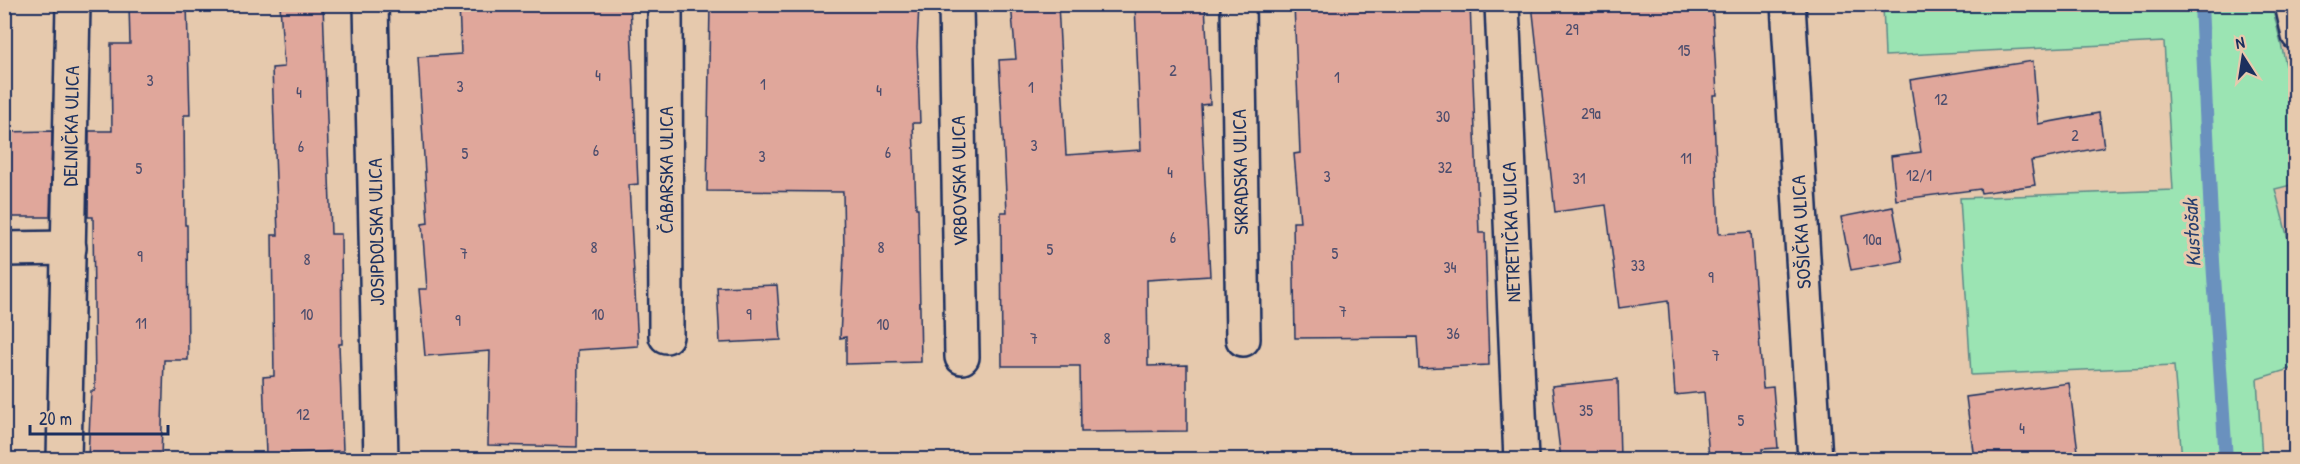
<svg xmlns="http://www.w3.org/2000/svg" width="2300" height="464" font-family="'Patrick Hand',sans-serif">
  <rect width="100%" height="100%" fill="#e6c9ad"/>
  <filter id="ink" filterUnits="userSpaceOnUse"><feTurbulence type="fractalNoise" baseFrequency=".0167" numOctaves="2"/><feDisplacementMap in="SourceGraphic" scale="12" xChannelSelector="R" yChannelSelector="G"/><feConvolveMatrix kernelMatrix="1 2 1 2 8 2 1 2 1" color-interpolation-filters="sRGB"/></filter>
  <g filter="url(#ink)">
    <g fill="#e0bca7">
      <polygon points="2272,5 2295,5 2295,104"/>
      <polygon points="2295,184 2295,266 2275,189"/>
    </g>
    <polygon fill="#9be4b3" stroke="#5b8a88" stroke-width="1.5" points="1883,5 2272,5 2295,104 2295,184 2275,189 2295,266 2296,367 2257,379 2262,459 2182,459 2174,366 1971,375 1960,198 2173,190 2164,42 1885,56"/>
    <g fill="none" stroke-linecap="round" stroke-linejoin="round">
      <polyline stroke="#6b91be" stroke-width="14" points="2201,4 2213,261 2226,460"/>
    </g>
    <g fill="#e0a79b" stroke="#1b2f5e" stroke-width="1.5">
      <polygon points="129,4 187,4 190,115 184,115 185,225 187,225 188,360 164,360 161,459 88,459 91,391 95,391 93,217 88,217 89,131 112,131 111,44 130,44"/>
      <polygon points="280,4 323,4 331,234 341,234 342,344 339,344 343,451 266,454 263,377 274,376 272,235 278,235 272,68 284,67"/>
      <polygon points="459,4 630,4 638,184 629,185 638,346 578,350 577,447 488,445 490,351 425,356 419,289 427,289 422,224 428,223 418,57 461,54"/>
      <polygon points="710,4 919,4 917,47 920,123 913,123 916,208 918,208 921,362 846,364 846,337 840,338 844,254 843,192 707,191"/>
      <polygon points="1011,4 1058,4 1066,155 1141,150 1135,4 1205,4 1210,104 1201,105 1210,276 1147,280 1148,366 1187,365 1187,431 1081,432 1080,366 1002,366 1001,212 1007,212 999,60 1016,59"/>
      <polygon points="1294,4 1470,4 1479,233 1485,233 1489,365 1419,368 1417,337 1295,338 1293,222 1300,222 1294,154 1300,153"/>
      <polygon points="1532,4 1712,4 1717,95 1713,95 1719,234 1751,232 1763,388 1773,387 1778,448 1762,449 1763,459 1709,459 1704,392 1675,395 1668,301 1619,308 1606,205 1555,212"/>
      <polygon points="2033,61 2038,124 2099,113 2104,147 2031,161 2035,185 1981,193 1980,189 1896,200 1891,156 1921,152 1910,80"/>
      <polygon points="52,131 50,217 4,217 4,132"/>
      <polygon points="1893,207 1903,261 1851,270 1841,217"/>
      <polygon points="777,285 781,340 720,343 717,287"/>
      <polygon points="1618,379 1620,459 1561,459 1552,386"/>
      <polygon points="2069,383 2079,459 1974,459 1966,397"/>
    </g>
    <g fill="none" stroke-linecap="round" stroke-linejoin="round">
      <g stroke="#1b2f5e" stroke-width="32">
        <polyline id="lane" points="2289,4 2296,36"/>
      </g>
      <g stroke="#1b2f5e" stroke-width="38">
        <g id="street">
          <polyline points="371,4 381,460"/>
          <polyline points="665,4 666,336"/>
          <polyline points="956,4 962,357"/>
          <polyline points="1238,4 1243,339"/>
          <polyline points="1502,4 1521,460"/>
          <polyline points="1788,4 1815,460"/>
          <polyline points="4,249 69,248"/>
          <polyline points="64,460 73,4"/>
        </g>
      </g>
      <use href="#lane" stroke="#e6c9ad" stroke-width="27"/>
      <use href="#street" stroke="#e6c9ad" stroke-width="33"/>
    </g>
  </g>
  <g text-anchor="middle" stroke-width="6" stroke-linejoin="round" paint-order="stroke">
    <g font-size="16" fill="#4c4d6d">
      <text x="1572" y="35">29</text>
      <text x="1684" y="56">15</text>
      <text x="1173" y="76">2</text>
      <text x="598" y="81">4</text>
      <text x="1337" y="83">1</text>
      <text x="150" y="86">3</text>
      <text x="763" y="90">1</text>
      <text x="460" y="92">3</text>
      <text x="1031" y="93">1</text>
      <text x="879" y="96">4</text>
      <text x="299" y="98">4</text>
      <text x="1941" y="105">12</text>
      <text x="1591" y="119">29a</text>
      <text x="1443" y="122">30</text>
      <text x="2075" y="141">2</text>
      <text x="1034" y="151">3</text>
      <text x="301" y="152">6</text>
      <text x="596" y="156">6</text>
      <text x="888" y="158">6</text>
      <text x="465" y="159">5</text>
      <text x="762" y="162">3</text>
      <text x="1686" y="164">11</text>
      <text x="1445" y="173">32</text>
      <text x="139" y="174">5</text>
      <text x="1170" y="178">4</text>
      <text x="1919" y="181">12/1</text>
      <text x="1327" y="182">3</text>
      <text x="1579" y="184">31</text>
      <text x="1173" y="243">6</text>
      <text x="1872" y="245">10a</text>
      <text x="594" y="253">8</text>
      <text x="881" y="253">8</text>
      <text x="1050" y="255">5</text>
      <text x="464" y="259">7</text>
      <text x="1335" y="259">5</text>
      <text x="140" y="262">9</text>
      <text x="307" y="265">8</text>
      <text x="1638" y="271">33</text>
      <text x="1450" y="273">34</text>
      <text x="1711" y="283">9</text>
      <text x="1343" y="317">7</text>
      <text x="307" y="320">10</text>
      <text x="598" y="320">10</text>
      <text x="749" y="320">9</text>
      <text x="458" y="326">9</text>
      <text x="141" y="329">11</text>
      <text x="883" y="330">10</text>
      <text x="1453" y="339">36</text>
      <text x="1034" y="344">7</text>
      <text x="1107" y="344">8</text>
      <text x="1716" y="361">7</text>
      <text x="1586" y="416">35</text>
      <text x="303" y="420">12</text>
      <text x="1741" y="426">5</text>
      <text x="2022" y="434">4</text>
    </g>
    <g font-size="20" fill="#1b2f5e" stroke="#e6c9ad">
      <text transform="translate(71 126) rotate(-89)" y="7">DELNIČKA ULICA</text>
      <text transform="translate(666 170) rotate(-90)" y="7">ČABARSKA ULICA</text>
      <text transform="translate(1240 172) rotate(-91)" y="7">SKRADSKA ULICA</text>
      <text transform="translate(959 181) rotate(-91)" y="7">VRBOVSKA ULICA</text>
      <text transform="translate(376 232) rotate(-91)" y="7">JOSIPDOLSKA ULICA</text>
      <text transform="translate(1511 232) rotate(-92)" y="7">NETRETIČKA ULICA</text>
      <text transform="translate(1801 232) rotate(-93)" y="7">SOŠIČKA ULICA</text>
    </g>
    <g font-size="21" font-style="italic" fill="#283f6e" stroke="#e6c9ad">
      <text transform="translate(2192 233) rotate(-93)" y="7">Kustošak</text>
    </g>
  </g>
  <rect width="2300" height="464" fill="none" stroke="#e6c9ad" stroke-width="24"/>
  <rect x="12" y="12" width="2276" height="440" fill="none" stroke="#1b2f5e" stroke-width="2" filter="url(#ink)"/>
  <g transform="translate(2243 57) rotate(348)" stroke="#e6c9ad" stroke-width="4.5" paint-order="stroke">
  <path d="M0-4.5L10 22L0 15L-10 22Z" fill="#1b2f5e"/>
  <text y="-9" font-size="16" font-weight="bold" text-anchor="middle" fill="#1b2f5e">N</text>
  </g>
  <path d="M30 425v9h138v-9" fill="none" stroke="#1b2f5e" stroke-width="3"/>
  <text x="39" y="425" font-size="18" fill="#1b2f5e" stroke="#e6c9ad" stroke-width="4.5" paint-order="stroke">20 m</text>
</svg>
